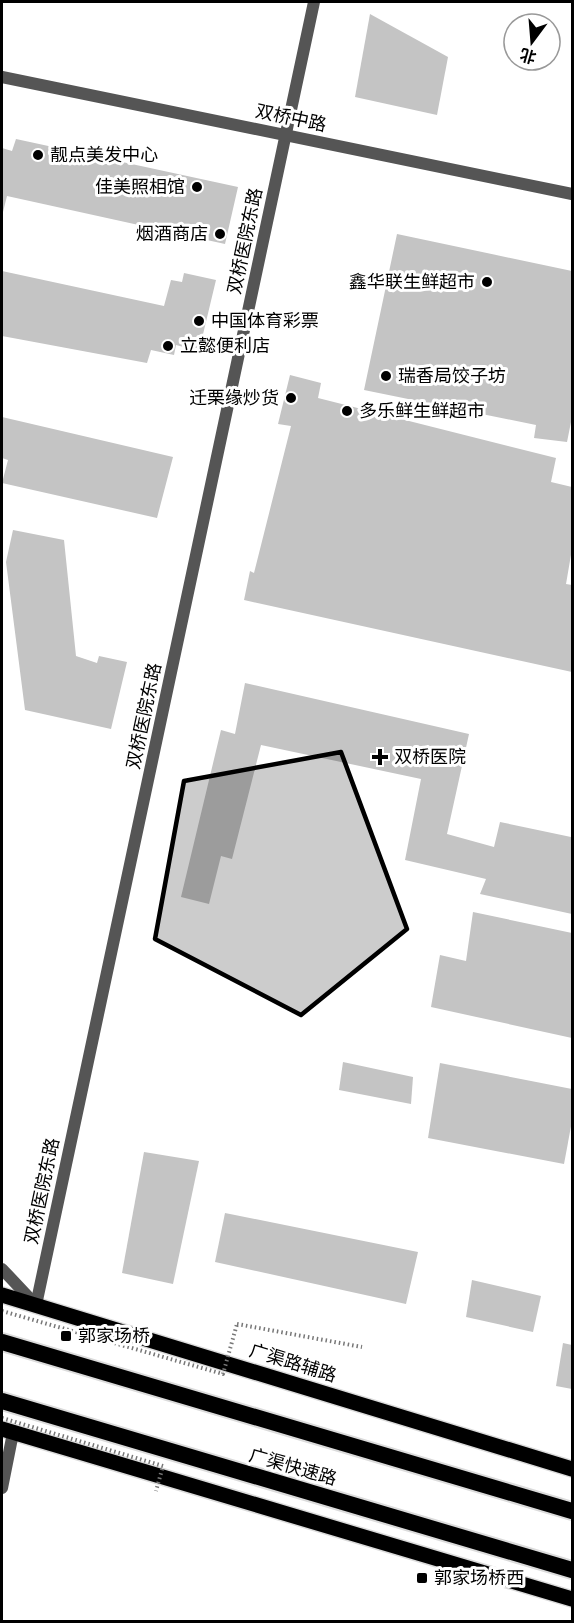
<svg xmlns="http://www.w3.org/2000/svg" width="574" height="1623" font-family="Signika,'Noto Sans SC',sans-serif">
  <rect width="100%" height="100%" fill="#fff"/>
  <g fill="#c4c4c4">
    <polygon points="370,14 448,57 437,115 355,97"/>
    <polygon points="16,139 238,187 225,244 7,196 2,216 2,148 12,151"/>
    <polygon points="397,234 572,271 572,417 567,442 534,438 536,425 364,390"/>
    <polygon points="2,271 164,306 171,280 182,282 184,273 216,280 199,351 176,345 174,355 151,350 147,363 2,336"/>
    <polygon points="290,375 321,383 318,398 556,458 551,482 572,487 572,549 566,584 572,585 572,672 244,600 250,571 254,573 291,426 278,424"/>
    <polygon points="2,417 173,457 157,518 2,483 8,460 2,458"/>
    <polygon points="13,530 64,540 76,656 97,663 99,656 127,662 111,729 25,710 6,562"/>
    <polygon points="245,683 469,734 447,834 494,847 500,822 571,837 572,833 572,914 480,894 486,879 405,860 421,779 261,745 232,859 221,856 209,904 181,897 221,730 235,734"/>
    <polygon points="473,912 572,933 572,1038 431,1007 440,955 466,961"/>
    <polygon points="343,1062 413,1077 411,1104 339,1090"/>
    <polygon points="440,1063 572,1089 572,1121 564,1164 428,1138"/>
    <polygon points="144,1152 199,1161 173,1284 122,1273"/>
    <polygon points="225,1213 418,1252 406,1304 215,1262"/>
    <polygon points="472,1280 541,1296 533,1332 466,1317"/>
    <polygon points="563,1343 572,1345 572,1389 556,1386"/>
  </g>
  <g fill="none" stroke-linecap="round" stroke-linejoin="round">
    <g stroke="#dbdbdb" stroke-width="18">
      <g id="primary">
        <polyline points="2,1295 572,1469"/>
        <polyline points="2,1429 572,1599"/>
      </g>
    </g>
    <g stroke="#dbdbdb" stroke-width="20">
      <g id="trunk">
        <polyline points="2,1342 572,1511"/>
        <polyline points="2,1401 572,1570"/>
      </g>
    </g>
    <polyline stroke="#777" stroke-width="4" stroke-dasharray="1.5 3" stroke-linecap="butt" points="237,1324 362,1347"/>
    <polyline stroke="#555" stroke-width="12" points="36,1305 314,2"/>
    <g stroke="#555" stroke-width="12">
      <polyline points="2,77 572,194"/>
      <polyline points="2,1269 36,1305"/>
      <polyline points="2,1488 13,1433"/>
    </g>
    <use href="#primary" stroke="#000" stroke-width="15"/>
    <use href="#trunk" stroke="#000" stroke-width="16"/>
    <g stroke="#777" stroke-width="4" stroke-dasharray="1.5 3" stroke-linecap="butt">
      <polyline points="2,1311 223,1374 237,1324"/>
      <polyline points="2,1418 163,1466 156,1491"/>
    </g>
  </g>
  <path fill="#000" fill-opacity="0.2" stroke="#000" stroke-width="4.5" stroke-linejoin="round" d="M341,752L407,929L301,1015L155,939L184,781Z"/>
  <g fill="#000" stroke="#fff" stroke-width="2">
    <circle cx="38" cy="155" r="6"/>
    <circle cx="197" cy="187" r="6"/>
    <circle cx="220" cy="234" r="6"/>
    <circle cx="487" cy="282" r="6"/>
    <circle cx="199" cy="321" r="6"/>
    <circle cx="168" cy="346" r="6"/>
    <circle cx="386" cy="376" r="6"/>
    <circle cx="291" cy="398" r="6"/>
    <circle cx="347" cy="411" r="6"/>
    <path d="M377 748h6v6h6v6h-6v6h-6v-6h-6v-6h6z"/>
    <rect x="60" y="1330" width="12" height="12" rx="3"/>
    <rect x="416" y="1572" width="12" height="12" rx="3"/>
  </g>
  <g text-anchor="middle" stroke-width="6" stroke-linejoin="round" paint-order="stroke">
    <g font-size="18" fill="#000" stroke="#fff">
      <text transform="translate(291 118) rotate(12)" y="6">双桥中路</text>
      <text transform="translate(245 241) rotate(-78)" y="6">双桥医院东路</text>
      <text transform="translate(144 716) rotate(-78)" y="6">双桥医院东路</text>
      <text transform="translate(42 1191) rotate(-78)" y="6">双桥医院东路</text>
      <text transform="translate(293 1363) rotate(17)" y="6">广渠路辅路</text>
      <text transform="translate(293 1467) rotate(16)" y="6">广渠快速路</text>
    </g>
    <g font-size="18" fill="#000" stroke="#fff" text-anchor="start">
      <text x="50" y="161">靓点美发中心</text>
      <text x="185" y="193" text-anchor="end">佳美照相馆</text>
      <text x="208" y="240" text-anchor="end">烟酒商店</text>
      <text x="475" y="288" text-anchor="end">鑫华联生鲜超市</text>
      <text x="211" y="327">中国体育彩票</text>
      <text x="180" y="352">立懿便利店</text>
      <text x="398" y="382">瑞香局饺子坊</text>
      <text x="279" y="404" text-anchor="end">迁栗缘炒货</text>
      <text x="359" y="417">多乐鲜生鲜超市</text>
      <text x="394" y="763">双桥医院</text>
      <text x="78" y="1342">郭家场桥</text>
      <text x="434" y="1584">郭家场桥西</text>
    </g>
  </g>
  <rect width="574" height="1623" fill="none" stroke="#000000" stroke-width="6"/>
  <g transform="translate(532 42) rotate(196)"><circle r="28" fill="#ffffff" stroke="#999999" stroke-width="1.5"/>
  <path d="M0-4.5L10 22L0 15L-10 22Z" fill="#000000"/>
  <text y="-9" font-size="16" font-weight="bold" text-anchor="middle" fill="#000000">北</text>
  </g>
</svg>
